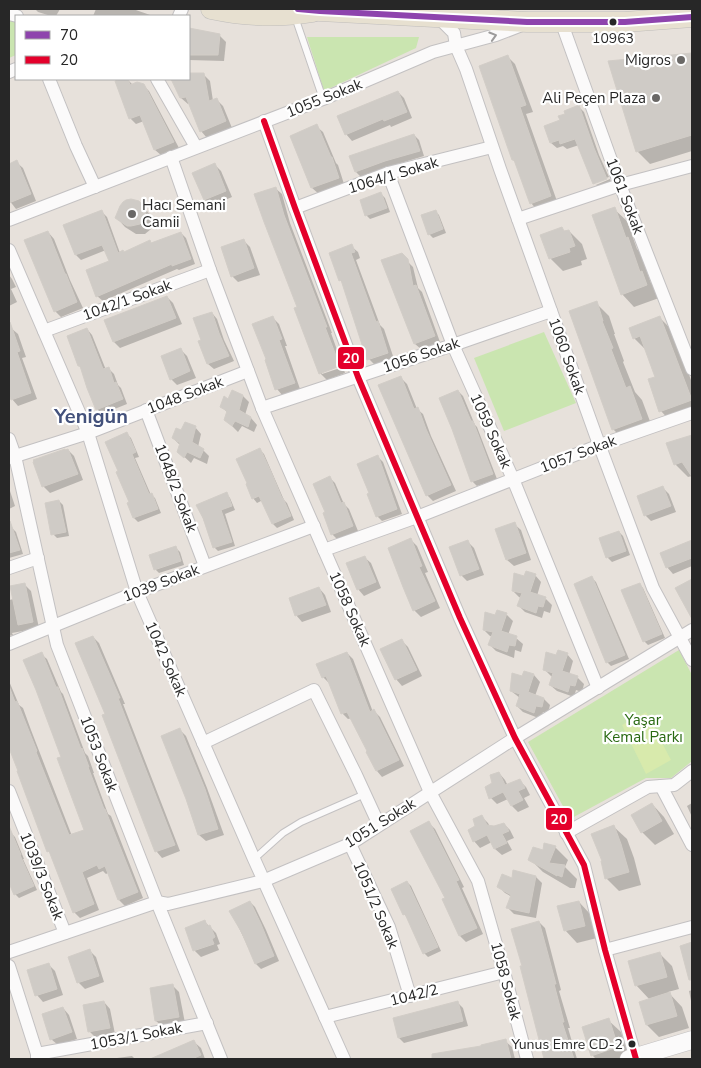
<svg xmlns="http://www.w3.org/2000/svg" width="701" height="1068" font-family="'Nunito Sans',sans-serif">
  <rect width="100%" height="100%" fill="#e7e1db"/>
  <g fill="#cae5b0">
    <polygon points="9,18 16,23 16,55 9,58"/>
    <polygon points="307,37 419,37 416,48 324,91"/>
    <polygon points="544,332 576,403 504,431 474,358"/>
    <polygon points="679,650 692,675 692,761 671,778 646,778 570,819 528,742"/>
  </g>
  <polygon fill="#d8eaac" points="646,712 671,760 646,774 622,725"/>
  <g fill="#0003">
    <polygon points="35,9 60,9 56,16 51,16 38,12"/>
    <polygon points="96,9 133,9 153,16 93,16"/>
    <polygon points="189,29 219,35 226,42 224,61 189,60"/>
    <polygon points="692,55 692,151 650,164 637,151 610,62"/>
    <polygon points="508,57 515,64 533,112 526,114 558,204 538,211 531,203 517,163 513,160"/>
    <polygon points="189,74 204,75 210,81 213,101 217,100 223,106 232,128 207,138 201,131 190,103 188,104 181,98 173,79 189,79"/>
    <polygon points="125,79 127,79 133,85 143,85 149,91 179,148 161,155 155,150 144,121 136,124 130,118 116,82"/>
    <polygon points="398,92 404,98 412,118 391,127 390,125 352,141 346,134"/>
    <polygon points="578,106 584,112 599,155 609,177 595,182 595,184 579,145 567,149 563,146 557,148 551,143 566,114"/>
    <polygon points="316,126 323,132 336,163 338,165 344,184 319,194 312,188 291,136"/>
    <polygon points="414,135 419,140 424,156 391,166 361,177 356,172 351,157"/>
    <polygon points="16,162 23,168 36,201 16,209 9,200 9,165"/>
    <polygon points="215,165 221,171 232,197 211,206 205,200"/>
    <polygon points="610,179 612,184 600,189 596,185"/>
    <polygon points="275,188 282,194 290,223 332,333 331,333 342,364 322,372 322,374 343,367 345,373 327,380 320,373"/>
    <polygon points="381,194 385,198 390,212 370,219 366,215"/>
    <polygon points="139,202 153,218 154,222 151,229 145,234 136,234 125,227 117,218"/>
    <polygon points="614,209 627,221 637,249 640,252 651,283 654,285 659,298 634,307 622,294"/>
    <polygon points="435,211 439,215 446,233 433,238 429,234"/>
    <polygon points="102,212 107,217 120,253 124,253 181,233 186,238 195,264 179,270 177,269 103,301 97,296 111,262 106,250 81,260 76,255 64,226"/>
    <polygon points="562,229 565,232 569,231 582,244 587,259 581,261 582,265 563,271 550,258"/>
    <polygon points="48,232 54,239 70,280 83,308 61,317 55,311"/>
    <polygon points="244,241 250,247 260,275 238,282 232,276"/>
    <polygon points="351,246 358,252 360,258 356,260 380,325 384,329 394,359 375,365 369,359 343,283 340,280"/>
    <polygon points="401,255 413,267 418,288 422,292 440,342 421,349 415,344 383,260"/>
    <polygon points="9,275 12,279 16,287 11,289 17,302 9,306"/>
    <polygon points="167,297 173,303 182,324 120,348 114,342 105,320"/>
    <polygon points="596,303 609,316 615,334 614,334 624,361 623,362 635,392 642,400 654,432 626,442 613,429"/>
    <polygon points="212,313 217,319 224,340 234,361 214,369 208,364 200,342 202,341"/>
    <polygon points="272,317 279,324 287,346 285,346 300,389 283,396 277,389"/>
    <polygon points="659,317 672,330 691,380 692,382 692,417 673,424 661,411 657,378 647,351 634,338"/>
    <polygon points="11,328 18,334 26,357 22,358 37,399 18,406 12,399 9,390 9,329"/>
    <polygon points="87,329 92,335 106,370 109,369 114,374 118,385 121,388 127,404 102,414 97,409 82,368 79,366"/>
    <polygon points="181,350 187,356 196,378 177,385 171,379"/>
    <polygon points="401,378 407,384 417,409 423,414 431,436 456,491 433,501 427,495"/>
    <polygon points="458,391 463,396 475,425 477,427 497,479 477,486 472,481"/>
    <polygon points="243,396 249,402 245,415 251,418 257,425 254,432 242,426 238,432 226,420 228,413 221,406 229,400"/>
    <polygon points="195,427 201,434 198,447 203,450 209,456 207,464 194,458 191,463 178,451 180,445 173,438 181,432"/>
    <polygon points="127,434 131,438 139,457 135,458 151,495 155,498 161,513 138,522 134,518 128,504 130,503"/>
    <polygon points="692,439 692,476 688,477 675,464"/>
    <polygon points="68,450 74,456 83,480 50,493 44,487 34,463"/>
    <polygon points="260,450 264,454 284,500 287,503 294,520 277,528 273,524 263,500 257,503 253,498"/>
    <polygon points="378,457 383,462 402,514 382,521 377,516"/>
    <polygon points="330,478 335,483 344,504 349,509 358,531 338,540 332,534 326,513"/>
    <polygon points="9,488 15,506 9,509"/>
    <polygon points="663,488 669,494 676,512 651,521 645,515"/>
    <polygon points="226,494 230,498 235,510 225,514 235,546 218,551 214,547 198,505"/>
    <polygon points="59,501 63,505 69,536 57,538 53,534"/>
    <polygon points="514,524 521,530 531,560 514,566 507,560"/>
    <polygon points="12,528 16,532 23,554 9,558 9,529"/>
    <polygon points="619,532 623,536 630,555 612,562 608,558 601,539"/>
    <polygon points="411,540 417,546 428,572 425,573 440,608 421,617 414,610"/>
    <polygon points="692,541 692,566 673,574 667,567 661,554"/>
    <polygon points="468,542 474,548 484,575 467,581 461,575"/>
    <polygon points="176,548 180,552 184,565 159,573 155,569"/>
    <polygon points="364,557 371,563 381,588 364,596 358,589"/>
    <polygon points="535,575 541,582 537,596 545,598 552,605 550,613 544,611 542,618 525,612 519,606 521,598 519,597 513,591 525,578"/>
    <polygon points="592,578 596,582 629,659 611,666 607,662 575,585"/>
    <polygon points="639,584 643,588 665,638 648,645 644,641"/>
    <polygon points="25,585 31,591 39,628 12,633 13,635 9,636 9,600 14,599"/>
    <polygon points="319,588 325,595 331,612 302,622 296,615"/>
    <polygon points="506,614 513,621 508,635 516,638 523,644 521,652 515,650 514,658 496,651 490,645 493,637 490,636 484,630 496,617"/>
    <polygon points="93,637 99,643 125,704 123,704 180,851 162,858 157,852 104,716 106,715"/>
    <polygon points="402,641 408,647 422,676 402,686 396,679"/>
    <polygon points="347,653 353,659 373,712 374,711 380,717 404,766 382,777 377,771 369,751 352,718 348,719 342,713 330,682 329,683 323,677"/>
    <polygon points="41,654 47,659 61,692 63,694 85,753 88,756 94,773 93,773 108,814 111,816 143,898 125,906 119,900 108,873 106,874 103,871 87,878 99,910 80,918 74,912 51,853 48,851 20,771 9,745 9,681 19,705 23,708 31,730 72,836 85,831 62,757"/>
    <polygon points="567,654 573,661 569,675 577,677 584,684 582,692 576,690 574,697 557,691 550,685 553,677 551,676 545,670"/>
    <polygon points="525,673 534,675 540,682 535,696 544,699 550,705 548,713 543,712 541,719 523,712 517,706 520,698 511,691 523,678"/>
    <polygon points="180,730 186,736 207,788 224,835 206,841 199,835 188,798"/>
    <polygon points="499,773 505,780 508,786 520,781 526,787 530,795 524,798 529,807 518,812 512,806 508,799 497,804 491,798"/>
    <polygon points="692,803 692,817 687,806"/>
    <polygon points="652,804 664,817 674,834 655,845 642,832"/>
    <polygon points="482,817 488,823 490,827 504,824 510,830 514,838 507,841 512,850 502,855 495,849 492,842 480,848 474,841"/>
    <polygon points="429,823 435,829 464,887 462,888 483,934 466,942 460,936 444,899 447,898"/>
    <polygon points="614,827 627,839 634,858 641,885 619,891 606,878"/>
    <polygon points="11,833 15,837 24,859 23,859 37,890 19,898 15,894 9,880 9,834"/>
    <polygon points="555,847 568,860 565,867 577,879 575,888 570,888 543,872 530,859"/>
    <polygon points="536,877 542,883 536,918 514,914 508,908 512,897 505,893 499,887 512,880"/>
    <polygon points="407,882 411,886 441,951 428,957 424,953 407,917 404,914"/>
    <polygon points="250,902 255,907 266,930 279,961 261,969 256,964 231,911"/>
    <polygon points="579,902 591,915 597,938 577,943 565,930"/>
    <polygon points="205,922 216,933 220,944 217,945 219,950 201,957 194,950"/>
    <polygon points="539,922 545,928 561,990 559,991 570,1028 568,1028 577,1059 545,1059 541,1044 523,967"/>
    <polygon points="90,951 96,957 104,982 85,989 78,982"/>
    <polygon points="659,953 672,966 679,989 668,992 682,1007 689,1028 659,1037 647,1025 650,1000 636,985"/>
    <polygon points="49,965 55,971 63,995 43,1002 37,995"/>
    <polygon points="173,986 179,992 185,1023 163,1027 156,1021"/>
    <polygon points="692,990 692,1006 689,991"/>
    <polygon points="104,1002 110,1009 115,1034 96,1038 89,1031"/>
    <polygon points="458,1003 463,1008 468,1026 404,1043 399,1038"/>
    <polygon points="63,1008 69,1015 77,1039 58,1045 51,1039"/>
    <polygon points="608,1020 621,1032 630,1059 596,1059 592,1055"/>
    <polygon points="505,1041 512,1047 515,1059 446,1059 445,1053 483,1047"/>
    <polygon points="194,1042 201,1048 205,1059 162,1059 161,1056"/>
    <polygon points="132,1056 135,1059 117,1059 117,1058"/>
  </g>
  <g fill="#cfcbc6" stroke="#d2cdc7">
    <polygon points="189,28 220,34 218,55 189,55"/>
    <polygon points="692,53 692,135 636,152 608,61"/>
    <polygon points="508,55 526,105 520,107 551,196 530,204 514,160 512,160 479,66"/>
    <polygon points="189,73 204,73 209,101 217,98 226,121 200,132 186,97 180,98 171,79 189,79"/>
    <polygon points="121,79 128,79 130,85 137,82 144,84 174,142 154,150 140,115 129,119 115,81"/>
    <polygon points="398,91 407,112 384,121 383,119 345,135 337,116"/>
    <polygon points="579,105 594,148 607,179 593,184 575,139 560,144 559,140 550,143 544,126 560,120 558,116 565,114 564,111"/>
    <polygon points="317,124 331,157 332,157 339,178 311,188 290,136"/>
    <polygon points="414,134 420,151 385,161 355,172 349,156"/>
    <polygon points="17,160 31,194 9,203 9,164"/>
    <polygon points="215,163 226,191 204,200 192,173"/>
    <polygon points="276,187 284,215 327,327 325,327 340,366 319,374 294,308 297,307 264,222 254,194"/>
    <polygon points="381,192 387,208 365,216 360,200"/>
    <polygon points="131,199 139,201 145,208 146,212 143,221 140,224 131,226 127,226 115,218 120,206 123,202 126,200"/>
    <polygon points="615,207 626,238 628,237 640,272 642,271 647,285 621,295 592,215"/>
    <polygon points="102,210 118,253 123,250 124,252 150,240 151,243 181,232 191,259 172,266 172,264 96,297 86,270 109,261 102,245 75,255 63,225"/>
    <polygon points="436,210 443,229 428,235 421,215"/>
    <polygon points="562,227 564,231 569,230 575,246 569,248 570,252 549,259 540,235"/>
    <polygon points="48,231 65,274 66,274 77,302 54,312 24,240"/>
    <polygon points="244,239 254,268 231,277 221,247"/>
    <polygon points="352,244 355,252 351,253 376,322 378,321 388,353 367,360 341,280 339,281 329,253"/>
    <polygon points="402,253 408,259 413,286 416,285 435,336 414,344 381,260"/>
    <polygon points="167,296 176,318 113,342 104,320"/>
    <polygon points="597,301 603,321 602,321 613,348 611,349 626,388 630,386 642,419 612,430 569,311"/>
    <polygon points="212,312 219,333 229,356 207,364 198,341 201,340 193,318"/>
    <polygon points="273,316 282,339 279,340 295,383 275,390 265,360 266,359 252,324"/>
    <polygon points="660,316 692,400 659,412 648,379 655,377 640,336 633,339 629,328"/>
    <polygon points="9,322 10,322 20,351 17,352 31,393 11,400 9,394"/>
    <polygon points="87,328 103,369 109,367 114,383 116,382 123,399 96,410 87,388 80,366 78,366 67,336"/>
    <polygon points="181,348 190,371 170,380 161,356"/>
    <polygon points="401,376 414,409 418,407 426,429 451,485 426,496 378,385"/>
    <polygon points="232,390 243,395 239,410 251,417 248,427 235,421 232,426 224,420 227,411 220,407 224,396 228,399"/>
    <polygon points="458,390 471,421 473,421 493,474 471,482 452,429 439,398"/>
    <polygon points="185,422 196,426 192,442 204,449 200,458 187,452 184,458 177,452 180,443 172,438 176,428 181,430"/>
    <polygon points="127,432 136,452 132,454 149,494 152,493 158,509 133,518 127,503 129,502 116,472 118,471 105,442"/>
    <polygon points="692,435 692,477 682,462 674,465 666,443"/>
    <polygon points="260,448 272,474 282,498 283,498 291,516 272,524 259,496 252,499 246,484 247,483 236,459"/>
    <polygon points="65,449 65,450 68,449 78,474 42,487 33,462 34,461 33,460"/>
    <polygon points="378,455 397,509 376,517 367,494 369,493 357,464"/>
    <polygon points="330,476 341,503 344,502 353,526 331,535 323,513 325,512 313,484"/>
    <polygon points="663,486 671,506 644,516 637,496"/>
    <polygon points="227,492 232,506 221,510 232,542 213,548 203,518 196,505"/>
    <polygon points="59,500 66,532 51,535 45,503"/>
    <polygon points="9,521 10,521 20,550 9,553"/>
    <polygon points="515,522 526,553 506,560 495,529"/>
    <polygon points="619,531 626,551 606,558 599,538"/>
    <polygon points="411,538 422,566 419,567 435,601 413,611 403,587 388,548"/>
    <polygon points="468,540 479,569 460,576 449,547"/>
    <polygon points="692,540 692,558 666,568 660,553"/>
    <polygon points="176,546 181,561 154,570 149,555"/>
    <polygon points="365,556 376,582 357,590 346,563"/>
    <polygon points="526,571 536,574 530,592 546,597 543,607 538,606 536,613 517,606 522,593 512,591 514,573 524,576"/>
    <polygon points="592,576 625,655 606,663 574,584"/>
    <polygon points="692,579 692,619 675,588"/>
    <polygon points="25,583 33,622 18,625 10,586"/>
    <polygon points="640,583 662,634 643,642 621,590"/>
    <polygon points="319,587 326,605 295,616 289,598"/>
    <polygon points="497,610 507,613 501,631 517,636 515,646 509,645 507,652 488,645 493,632 483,630 485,612 495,615"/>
    <polygon points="93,636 120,698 118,698 175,845 155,852 102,715 105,714 75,643"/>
    <polygon points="402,639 417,670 395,680 380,649"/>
    <polygon points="558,650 568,653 562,671 578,676 575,686 570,685 568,692 549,685 553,673 543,670 546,652 556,655"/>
    <polygon points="42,652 56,687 58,687 81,749 82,748 89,767 88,767 104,809 105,809 138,892 118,900 105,866 99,869 97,865 82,872 94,904 73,913 49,851 47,852 17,771 18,771 9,748 9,686 15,702 17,701 37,751 36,752 69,835 84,830 57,758 61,757 36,690 23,660"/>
    <polygon points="347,652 370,712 374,709 399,760 376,771 366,752 367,751 347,712 341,714 326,676 322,678 316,664"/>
    <polygon points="524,671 534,674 528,692 544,698 542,707 536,706 534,713 516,706 520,694 510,691 512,673 522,676"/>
    <polygon points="180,728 205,789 218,829 198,835 186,799 161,736"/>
    <polygon points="499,772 505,785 520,779 525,788 518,791 523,800 511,806 503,792 489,799 485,787 492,783 490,775"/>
    <polygon points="652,803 662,821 641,833 631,815"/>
    <polygon points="482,815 487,825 494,826 504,823 509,831 502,834 507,843 494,849 487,835 473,842 468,830 475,826 473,819"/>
    <polygon points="429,821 459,880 456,881 477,928 459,936 442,899 445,898 410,831"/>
    <polygon points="614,825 621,844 629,872 605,879 601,861 602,861 591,834"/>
    <polygon points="9,826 21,855 20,855 34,886 14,895 9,883"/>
    <polygon points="544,843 556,846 549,863 565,865 562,877 557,875 557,876 528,860 533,847 543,850"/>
    <polygon points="513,870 536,876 529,913 506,908 511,895 497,887 502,874 512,878"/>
    <polygon points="407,881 438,947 423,954 405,914 403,915 391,889"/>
    <polygon points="250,901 261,924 274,956 255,964 242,933 229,911"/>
    <polygon points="579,901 585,926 564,931 557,906"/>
    <polygon points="205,920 207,926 210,925 215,937 212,939 214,944 193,951 185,928"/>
    <polygon points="539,921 556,984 554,984 564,1022 562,1022 574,1059 544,1059 520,966 522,966 511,929"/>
    <polygon points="692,942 692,980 689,980 680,946"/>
    <polygon points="90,949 99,976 77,983 68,957"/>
    <polygon points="660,952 667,977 635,986 628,961"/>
    <polygon points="49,963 57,989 35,996 27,970"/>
    <polygon points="173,984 179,1017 155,1021 150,988"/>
    <polygon points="670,992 677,1016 646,1025 639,1002"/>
    <polygon points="104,1001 110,1028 88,1032 83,1005"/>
    <polygon points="458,1001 463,1021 398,1038 393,1018"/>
    <polygon points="63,1007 72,1032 50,1040 42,1014"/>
    <polygon points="609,1018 618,1047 591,1056 582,1027"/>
    <polygon points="506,1039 511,1059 432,1059 432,1054 481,1046 481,1045"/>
    <polygon points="194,1040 201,1055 192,1059 150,1059"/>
  </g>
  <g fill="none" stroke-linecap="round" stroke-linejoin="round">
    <g stroke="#c3c1c2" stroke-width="8">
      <g id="lane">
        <polyline points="295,17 323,99"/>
        <polyline points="254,859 283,833 301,822 365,794"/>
      </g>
    </g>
    <g stroke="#c3c1c2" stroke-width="14">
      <g id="street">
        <polyline points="9,14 17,16"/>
        <polyline points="179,16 182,9"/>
        <polyline points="439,18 454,33 456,46 466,69 500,169 596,436 653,588 692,660"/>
        <polyline points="561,21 620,185 692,369"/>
        <polyline points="9,72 16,69"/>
        <polyline points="49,79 76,146 95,187"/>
        <polyline points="157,79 196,147"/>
        <polyline points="264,121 295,208 358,377 460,618 515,738 584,865 605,950 636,1059"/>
        <polyline points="171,157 210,270 262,408 430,792 478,881 504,972 527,1059"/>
        <polyline points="388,173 453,345 513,479 598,688"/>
        <polyline points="295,208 388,173 492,147"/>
        <polyline points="518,219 620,185 692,166"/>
        <polyline points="9,220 323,99 433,52 496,35 522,25"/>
        <polyline points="9,250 88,433 137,592 254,859 344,1059"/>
        <polyline points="44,331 210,270"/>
        <polyline points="262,408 453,345 551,311"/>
        <polyline points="146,410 205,566"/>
        <polyline points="9,439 15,456 57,645 157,902 221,1059"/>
        <polyline points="9,458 88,433 248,371"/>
        <polyline points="324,550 417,517 600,445 692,413"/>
        <polyline points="9,568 38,558"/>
        <polyline points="9,644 137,592 314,526"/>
        <polyline points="203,743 314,690 356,775 379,825"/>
        <polyline points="661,786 692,845"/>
        <polyline points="9,791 65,933"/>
        <polyline points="566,833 648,787 674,785 692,771"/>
        <polyline points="350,844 389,927 410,996"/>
        <polyline points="605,950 692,927"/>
        <polyline points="9,952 157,902 168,904 263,881 350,844 515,738 692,630"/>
        <polyline points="9,966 37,1054 37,1059"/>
        <polyline points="325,1017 504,972"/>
        <polyline points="37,1054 207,1023"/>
      </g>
    </g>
    <g stroke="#c3c1c2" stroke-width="19">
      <polyline id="secondary" points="629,1059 692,1040"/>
    </g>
    <g stroke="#bfbdbb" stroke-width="21">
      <g id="primary">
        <path d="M211,9C244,16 278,18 313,12"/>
        <polyline points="298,9 320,11 527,22 625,22 692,17"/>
      </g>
    </g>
    <use href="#lane" stroke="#fbfafa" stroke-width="6"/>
    <use href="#street" stroke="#fbfafa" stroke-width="12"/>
    <use href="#secondary" stroke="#fbfafa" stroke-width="18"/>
    <use href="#primary" stroke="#e7e0d0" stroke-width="20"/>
    <g stroke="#fff" stroke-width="10">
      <polyline id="bus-1" points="298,9 320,11 527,22 625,22 692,17"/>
    </g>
    <g stroke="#fff" stroke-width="10">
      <polyline id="bus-2" points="264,121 295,208 358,377 460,618 515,738 584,865 605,950 636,1059"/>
    </g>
    <use href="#bus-1" stroke="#8e44ad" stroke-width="6"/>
    <use href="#bus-2" stroke="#e4002b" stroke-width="6"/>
  </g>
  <defs><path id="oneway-chevron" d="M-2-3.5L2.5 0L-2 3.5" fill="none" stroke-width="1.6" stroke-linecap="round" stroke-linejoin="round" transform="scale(1.25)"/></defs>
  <use stroke="#9c9b9b" href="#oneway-chevron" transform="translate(493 36) rotate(-17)"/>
  <g fill="#272727" stroke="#fff" stroke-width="2">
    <circle cx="613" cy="22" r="4.5"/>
    <circle cx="632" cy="1044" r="4.5"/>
  </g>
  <g fill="#6a6866" stroke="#fff" stroke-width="2">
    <circle cx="681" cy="60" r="5"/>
    <circle cx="656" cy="98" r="5"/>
    <circle cx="132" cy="214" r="5"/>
  </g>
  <g text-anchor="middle" stroke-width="4.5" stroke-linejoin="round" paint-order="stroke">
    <g font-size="14" fill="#272727" stroke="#fff">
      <text x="613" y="43">10963</text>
      <text x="623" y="1049" text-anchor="end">Yunus Emre CD-2</text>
    </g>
    <g font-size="15" fill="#272727" stroke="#fff" text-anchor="end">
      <text x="671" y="65">Migros</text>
      <text x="646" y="103">Ali Peçen Plaza</text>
      <text x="142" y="210" text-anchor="start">Hacı Semani<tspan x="142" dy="17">Camii</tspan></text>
    </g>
    <g font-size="15" fill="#272727" stroke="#fff">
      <text transform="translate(324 98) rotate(-22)" y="5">1055 Sokak</text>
      <text transform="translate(393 175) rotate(-17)" y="5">1064/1 Sokak</text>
      <text transform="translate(625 196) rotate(69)" y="5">1061 Sokak</text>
      <text transform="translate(127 300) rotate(-20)" y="5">1042/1 Sokak</text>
      <text transform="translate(421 355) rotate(-19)" y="5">1056 Sokak</text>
      <text transform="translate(567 356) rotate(70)" y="5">1060 Sokak</text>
      <text transform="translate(185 395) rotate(-21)" y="5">1048 Sokak</text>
      <text transform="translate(491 431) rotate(66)" y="5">1059 Sokak</text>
      <text transform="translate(578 454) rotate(-21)" y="5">1057 Sokak</text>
      <text transform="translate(176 488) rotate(69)" y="5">1048/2 Sokak</text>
      <text transform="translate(161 583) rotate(-21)" y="5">1039 Sokak</text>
      <text transform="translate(350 609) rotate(66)" y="5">1058 Sokak</text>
      <text transform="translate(166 659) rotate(66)" y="5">1042 Sokak</text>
      <text transform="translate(99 754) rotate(69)" y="5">1053 Sokak</text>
      <text transform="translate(380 823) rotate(-32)" y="5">1051 Sokak</text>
      <text transform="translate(42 876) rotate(68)" y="5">1039/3 Sokak</text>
      <text transform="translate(376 905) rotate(67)" y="5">1051/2 Sokak</text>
      <text transform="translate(506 981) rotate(75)" y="5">1058 Sokak</text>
      <text transform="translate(414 995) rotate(-14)" y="5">1042/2</text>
      <text transform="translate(136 1036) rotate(-11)" y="5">1053/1 Sokak</text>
    </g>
    <g font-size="15" fill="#296912" stroke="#fff">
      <text x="643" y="725">Yaşar<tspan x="643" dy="17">Kemal Parkı</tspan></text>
    </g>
    <g font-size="20" font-weight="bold" fill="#43517b" stroke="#fff">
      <text x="91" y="423">Yenigün</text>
    </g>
  </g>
  <g stroke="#fff" stroke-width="2">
    <rect x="337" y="346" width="28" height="24" rx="5" fill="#e4002b"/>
    <rect x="545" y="807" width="28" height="24" rx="5" fill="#e4002b"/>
  </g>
  <g font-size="14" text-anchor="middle" font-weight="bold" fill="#fff">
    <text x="351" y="363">20</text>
    <text x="559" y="824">20</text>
  </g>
  <rect width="701" height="1068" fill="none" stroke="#272727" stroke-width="20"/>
  <rect x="15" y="15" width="175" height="65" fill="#ffffff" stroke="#a9a9a9"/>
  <rect x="25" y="31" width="25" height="8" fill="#8e44ad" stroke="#a9a9a9"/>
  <text x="60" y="40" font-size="15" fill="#272727">70</text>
  <rect x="25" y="56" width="25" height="8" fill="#e4002b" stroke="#a9a9a9"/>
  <text x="60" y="65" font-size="15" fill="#272727">20</text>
</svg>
